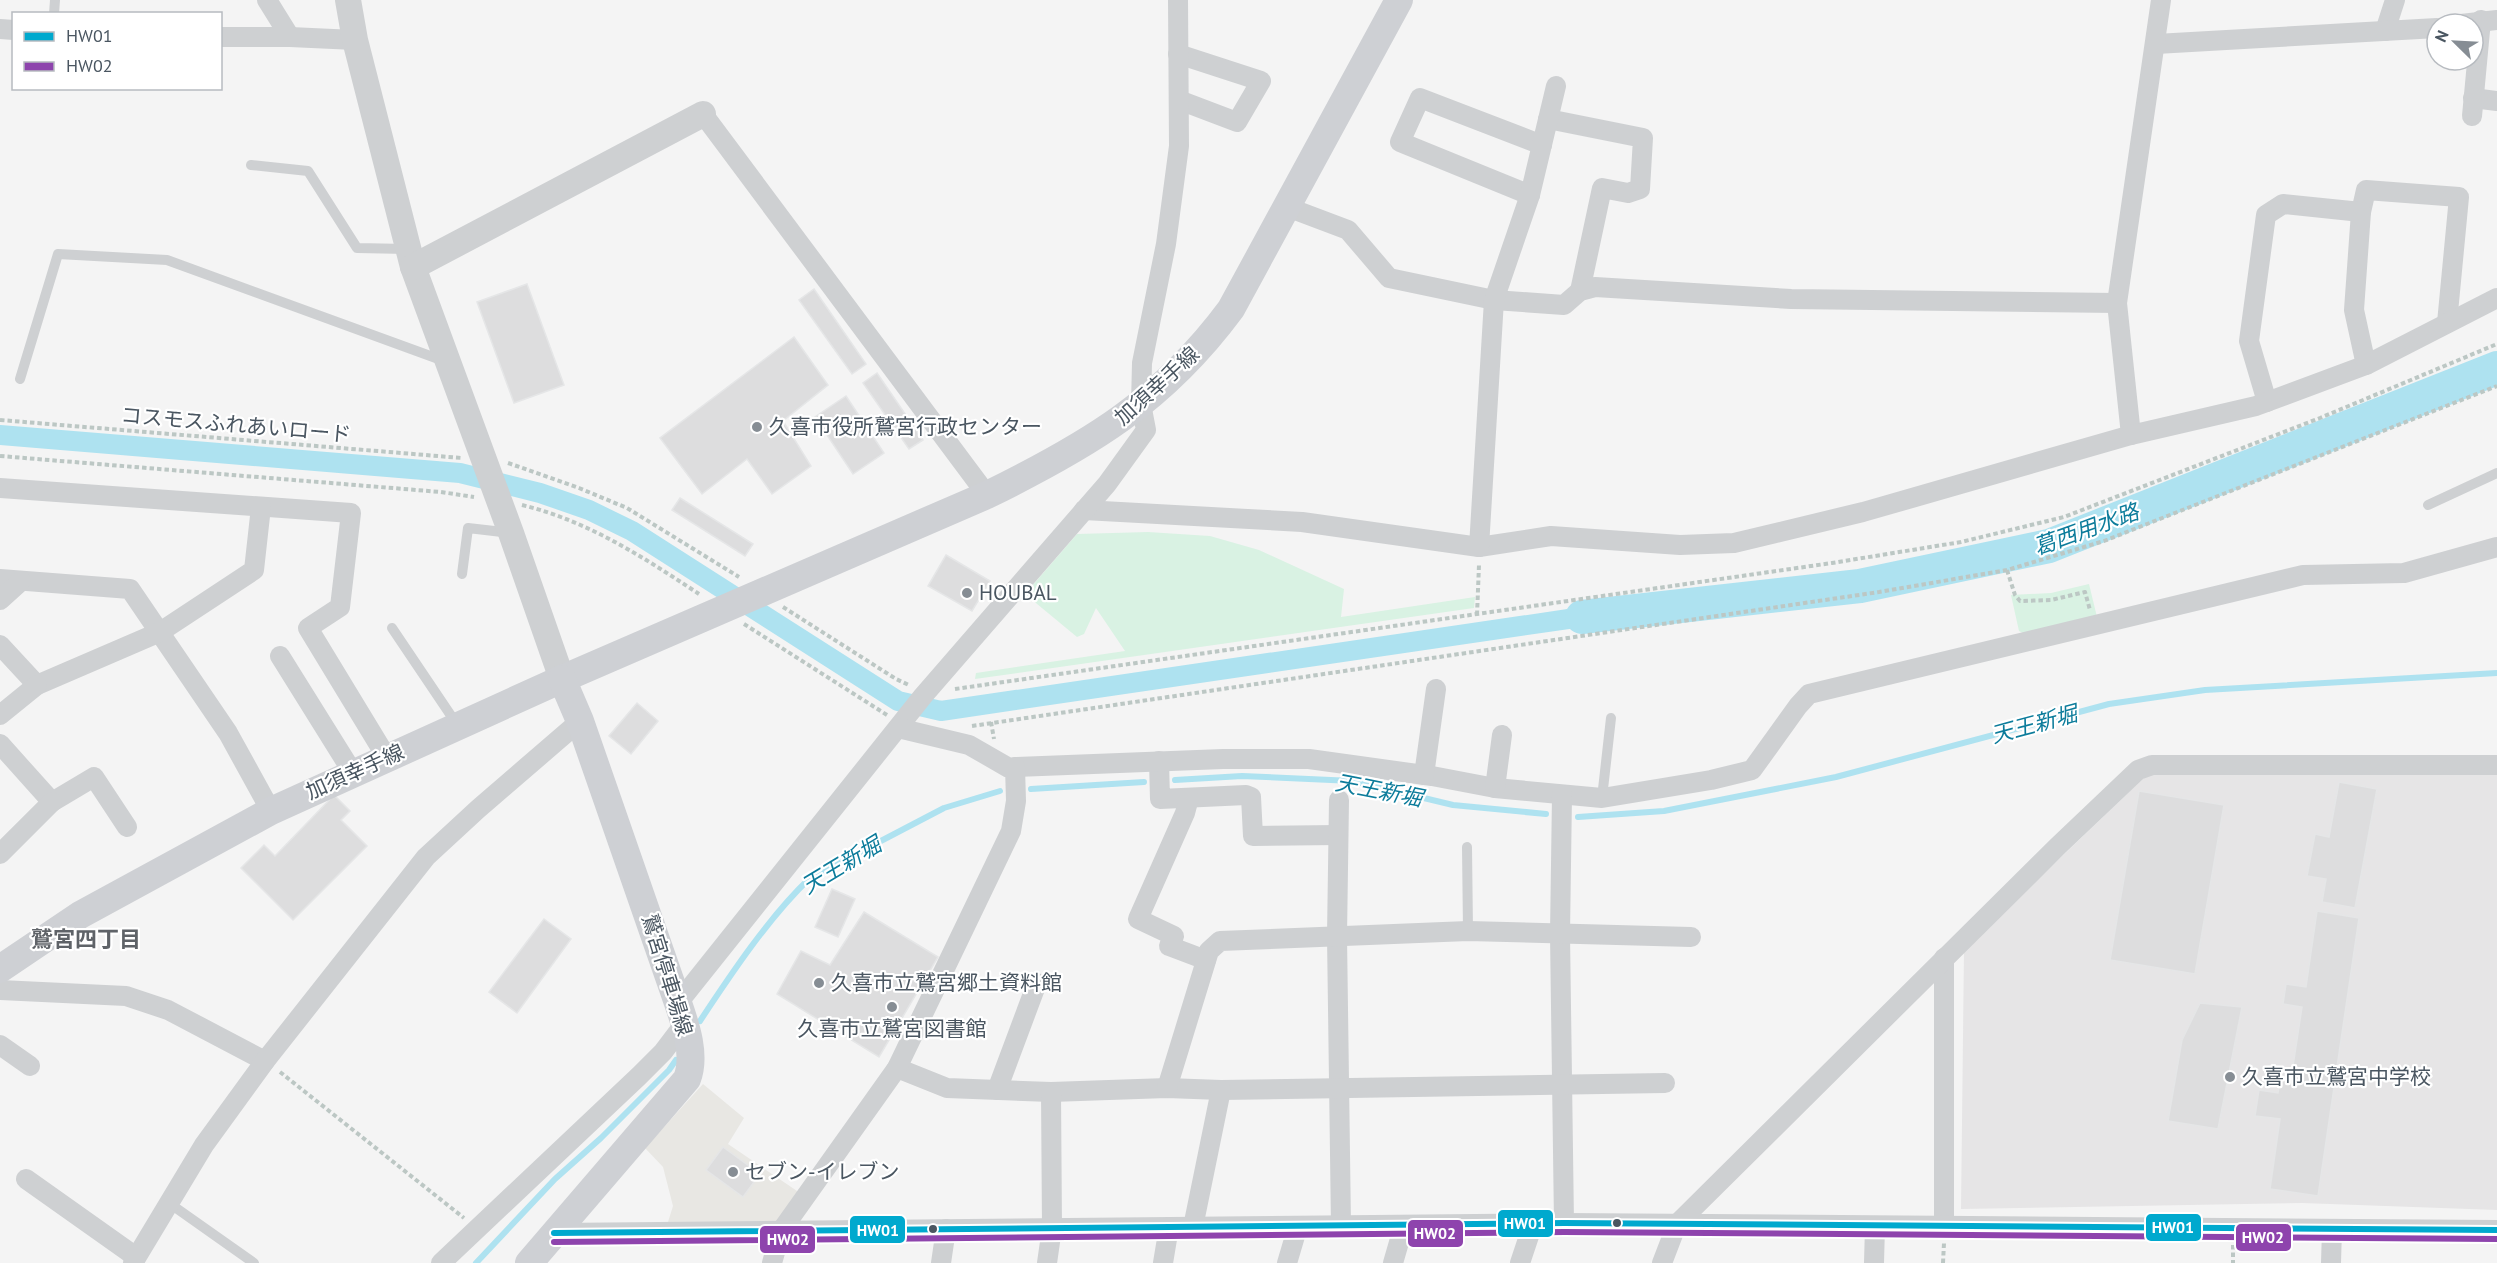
<svg xmlns="http://www.w3.org/2000/svg" width="2497" height="1263" font-family="'PT Sans','Noto Sans JP',sans-serif">
  <rect width="100%" height="100%" fill="#f4f4f4"/>
  <polygon fill="#e8e7e3" points="703,1084 744,1118 728,1144 800,1193 779,1223 668,1222 673,1206 663,1167 645,1148"/>
  <polygon fill="#e6e5e6" points="2148,774 2497,775 2497,1210 2302,1203 1961,1209 1964,950"/>
  <g fill="#d9f2e3">
    <polygon points="1148,532 1210,536 1259,550 1344,589 1341,617 1475,597 1474,608 975,679 976,673 1125,651 1096,608 1084,634 1077,637 1025,594 1077,534"/>
    <polygon points="2089,584 2097,617 2025,634 2019,631 2011,595 2051,593"/>
  </g>
  <g fill="none" stroke-linecap="round" stroke-linejoin="round">
    <g stroke="#aee2f0" stroke-width="6">
      <polyline points="1175,780 1242,776 1353,781 1453,805 1546,814"/>
      <polyline points="1031,789 1144,782"/>
      <polyline points="1578,817 1664,811 1836,777 2109,704 2205,690 2497,673"/>
      <path d="M700,1021C731,974 769,917 810,878L944,808L1000,791"/>
      <polyline points="476,1263 555,1179 601,1138 669,1070 676,1060"/>
    </g>
    <polyline stroke="#aee2f0" stroke-width="20" points="0,435 460,473 540,493 589,510 632,531 898,701 941,711 1582,617"/>
    <polyline stroke="#aee2f0" stroke-width="34" points="1582,617 1860,586 2049,546 2497,368"/>
  </g>
  <g fill="#ddddde" stroke="#e5e6e7" stroke-width="1.5">
    <polygon points="527,284 564,385 514,403 477,302"/>
    <polygon points="814,289 866,364 852,374 799,300"/>
    <polygon points="794,337 828,385 783,421 811,466 772,494 747,459 702,494 660,438"/>
    <polygon points="877,373 923,440 909,449 863,383"/>
    <polygon points="846,396 884,453 853,474 815,417"/>
    <polygon points="680,498 753,544 745,556 672,510"/>
    <polygon points="946,555 990,581 972,611 928,586"/>
    <polygon points="637,703 658,721 631,754 609,736"/>
    <polygon points="2339,782 2377,789 2355,908 2322,902 2326,879 2307,876 2315,834 2329,837"/>
    <polygon points="2139,791 2224,805 2195,974 2110,960"/>
    <polygon points="334,795 350,811 341,820 367,846 293,920 241,868 264,845 275,856"/>
    <polygon points="832,889 855,899 838,937 815,927"/>
    <polygon points="2317,911 2359,918 2318,1196 2270,1189 2280,1119 2255,1116 2259,1090 2278,1093 2281,1075 2291,1079 2302,1007 2283,1004 2286,984 2306,987"/>
    <polygon points="864,912 938,957 879,1057 777,994 801,951 830,965"/>
    <polygon points="544,919 571,939 517,1013 489,992"/>
    <polygon points="2200,1003 2242,1007 2218,1129 2168,1121 2182,1040"/>
    <polygon points="723,1147 760,1174 743,1197 706,1170"/>
  </g>
  <g fill="none" stroke-linecap="round" stroke-linejoin="round">
    <g stroke="#bcc7c4" stroke-width="4" stroke-dasharray="4.5 3" stroke-linecap="butt">
      <polyline points="0,420 462,458"/>
      <polyline points="0,456 441,492 474,497"/>
      <polyline points="508,463 579,488 627,508 739,577"/>
      <path d="M522,505C588,521 643,557 699,594"/>
      <polyline points="2007,570 2015,595 2020,601 2051,600 2085,592 2090,610"/>
      <polyline points="783,607 896,679 909,685"/>
      <polyline points="1477,615 1479,565"/>
      <polyline points="744,624 887,715"/>
      <polyline points="955,689 1832,563 1961,542 2064,517 2320,418 2497,344"/>
      <polyline points="991,722 994,739"/>
      <polyline points="972,726 1879,592 2007,570 2104,541 2497,386"/>
      <polyline points="280,1072 464,1218"/>
      <polyline points="2233,1245 2233,1263"/>
      <polyline points="1943,1263 1944,1243"/>
    </g>
    <g stroke="#ced0d2" stroke-width="10">
      <polyline points="54,14 55,0"/>
      <polyline points="251,165 308,171 357,248 407,249"/>
      <polyline points="20,379 58,254 167,260 444,361"/>
      <polyline points="2428,505 2497,473"/>
      <polyline points="462,574 468,528 511,533"/>
      <polyline points="392,628 458,726"/>
      <polyline points="1602,798 1611,718"/>
      <polyline points="1467,847 1468,931"/>
      <polyline points="169,1203 254,1263"/>
    </g>
    <g stroke="#ced0d2" stroke-width="20">
      <polyline points="267,0 290,37"/>
      <polyline points="2461,24 2497,20"/>
      <polyline points="0,29 14,30"/>
      <polyline points="2385,31 2395,0"/>
      <polyline points="220,37 290,37 355,40"/>
      <polyline points="2156,44 2437,28"/>
      <polyline points="1178,54 1261,81 1237,122 1179,100"/>
      <polyline points="2473,98 2497,101"/>
      <polyline points="703,114 987,495"/>
      <polyline points="2472,116 2481,20"/>
      <polyline points="1548,119 1643,138 1640,189 1628,193 1602,188 1580,291"/>
      <polyline points="1530,195 1400,142 1420,98 1542,145"/>
      <polyline points="1287,207 1348,230 1389,278 1494,300 1564,305 1580,291 1595,287 1791,299 2117,303"/>
      <polyline points="2361,212 2366,190 2459,197 2447,323"/>
      <polyline points="2267,402 2249,341 2266,215 2283,204 2361,212 2354,310 2366,365"/>
      <polyline points="2131,435 2117,303 2161,0"/>
      <polyline points="0,488 351,513 340,607 308,628 387,758"/>
      <polyline points="1084,510 1302,522 1479,547 1551,536 1680,545 1734,543 1863,512 2131,435 2256,406 2366,365 2497,298"/>
      <polyline points="1479,547 1494,300 1530,195 1556,86"/>
      <polyline points="0,579 130,589 228,733 271,811"/>
      <polyline points="0,600 21,581"/>
      <polyline points="0,645 37,685 160,632 254,570 261,507"/>
      <polyline points="280,656 353,773"/>
      <polyline points="0,715 37,685"/>
      <polyline points="0,744 52,802 94,777 127,827"/>
      <polyline points="1159,761 1160,799 1246,795 1251,797 1253,836 1338,835"/>
      <polyline points="1015,767 1223,759 1309,759 1432,776 1495,788 1602,798 1711,780 1752,770 1798,706 1809,694 2303,575 2404,573 2497,547"/>
      <polyline points="1424,775 1436,689"/>
      <polyline points="1495,788 1502,735"/>
      <polyline points="1562,795 1560,934 1564,1223"/>
      <polyline points="1189,798 1185,813 1138,919 1174,936 1169,946 1206,960"/>
      <polyline points="1339,800 1337,936 1341,1226"/>
      <polyline points="0,854 52,802"/>
      <polyline points="0,990 126,996 168,1010 265,1061"/>
      <polyline points="678,1003 923,696 1107,484 1146,430 1141,404 1142,363 1166,244 1179,146 1178,0"/>
      <polyline points="0,1045 30,1066"/>
      <polyline points="897,1068 947,1088 1051,1092 1167,1088 1221,1090 1665,1083"/>
      <polyline points="1167,1088 1209,951 1220,941 1468,931 1691,937"/>
      <polyline points="997,1090 1037,983"/>
      <polyline points="26,1179 136,1257"/>
      <polyline points="1193,1227 1221,1090"/>
      <polyline points="1944,1227 1944,958"/>
      <polyline points="554,1233 1564,1223 2497,1230"/>
      <polyline points="133,1263 204,1145 265,1061 426,857 478,809 580,721"/>
      <polyline points="441,1263 639,1076 663,1052 685,1023"/>
      <polyline points="772,1263 781,1231 897,1068 1011,831 1016,801 1015,767 1009,768 969,745 898,728"/>
      <polyline points="941,1263 946,1229"/>
      <polyline points="1047,1263 1052,1228 1051,1092"/>
      <polyline points="1163,1263 1169,1227"/>
      <polyline points="1287,1263 1298,1226"/>
      <polyline points="1393,1263 1404,1225"/>
      <polyline points="1520,1263 1533,1224"/>
      <polyline points="1662,1263 1677,1224 2058,846 2138,770 2152,765 2497,765"/>
      <polyline points="1874,1263 1875,1226"/>
      <polyline points="2331,1263 2332,1229"/>
    </g>
    <g stroke="#ced0d2" stroke-width="26">
      <polyline points="348,0 355,40 413,267 511,533 562,679"/>
      <polyline points="413,267 703,114"/>
    </g>
    <g stroke="#ced0d4" stroke-width="28">
      <path d="M0,969L80,915L271,811L562,679L987,495C1089,445 1163,401 1231,309L1399,0"/>
      <path d="M529,1263L687,1079C696,1056 686,1026 678,1003L580,721L562,679"/>
    </g>
    <g stroke="#fff" stroke-width="10">
      <polyline id="bus-1" points="554,1233 1564,1223 2497,1230"/>
    </g>
    <g stroke="#fff" stroke-width="10">
      <polyline id="bus-2" points="554,1242 1564,1232 2497,1239"/>
    </g>
    <use href="#bus-1" stroke="#00a9ce" stroke-width="6"/>
    <use href="#bus-2" stroke="#8e44ad" stroke-width="6"/>
  </g>
  <g fill="#868d94" stroke="#fff" stroke-width="2">
    <circle cx="757" cy="427" r="6"/>
    <circle cx="967" cy="593" r="6"/>
    <circle cx="819" cy="983" r="6"/>
    <circle cx="892" cy="1007" r="6"/>
    <circle cx="2230" cy="1077" r="6"/>
    <circle cx="733" cy="1172" r="6"/>
  </g>
  <g fill="#4a5661" stroke="#fff" stroke-width="2">
    <circle cx="1617" cy="1223" r="5"/>
    <circle cx="933" cy="1229" r="5"/>
  </g>
  <g text-anchor="middle" stroke-width="4.5" stroke-linejoin="round" paint-order="stroke">
    <g font-size="21" fill="#4a5661" stroke="#fff">
      <text transform="translate(1157 386) rotate(-42)" y="7">加須幸手線</text>
      <text transform="translate(236 425) rotate(5)" y="7">コスモスふれあいロード</text>
      <text transform="translate(355 772) rotate(-24)" y="7">加須幸手線</text>
      <text transform="translate(667 975) rotate(73)" y="7">鷲宮停車場線</text>
    </g>
    <g font-size="21" fill="#4a5661" stroke="#fff" text-anchor="start">
      <text x="769" y="434">久喜市役所鷲宮行政センター</text>
      <text x="979" y="600">HOUBAL</text>
      <text x="831" y="990">久喜市立鷲宮郷土資料館</text>
      <text x="892" y="1036" text-anchor="middle">久喜市立鷲宮図書館</text>
      <text x="2242" y="1084">久喜市立鷲宮中学校</text>
      <text x="745" y="1179">セブン-イレブン</text>
    </g>
    <g font-size="22" font-style="italic" fill="#0c7c9b" stroke="#fff">
      <text transform="translate(2086 529) rotate(-20)" y="8">葛西用水路</text>
      <text transform="translate(2034 724) rotate(-15)" y="8">天王新堀</text>
      <text transform="translate(1379 790) rotate(11)" y="8">天王新堀</text>
      <text transform="translate(841 865) rotate(-31)" y="8">天王新堀</text>
    </g>
    <g font-size="22" font-weight="bold" fill="#5f6368" stroke="#fff">
      <text x="86" y="947">鷲宮四丁目</text>
    </g>
  </g>
  <g stroke="#fff" stroke-width="2">
    <rect x="1497" y="1209" width="57" height="29" rx="6" fill="#00a9ce"/>
    <rect x="2145" y="1213" width="57" height="29" rx="6" fill="#00a9ce"/>
    <rect x="849" y="1215" width="57" height="29" rx="6" fill="#00a9ce"/>
    <rect x="1407" y="1219" width="57" height="29" rx="6" fill="#8e44ad"/>
    <rect x="2235" y="1223" width="57" height="29" rx="6" fill="#8e44ad"/>
    <rect x="759" y="1225" width="57" height="29" rx="6" fill="#8e44ad"/>
  </g>
  <g font-size="16" text-anchor="middle" font-weight="bold" fill="#fff">
    <text x="1525" y="1229">HW01</text>
    <text x="2173" y="1233">HW01</text>
    <text x="878" y="1236">HW01</text>
    <text x="1435" y="1239">HW02</text>
    <text x="2263" y="1243">HW02</text>
    <text x="788" y="1245">HW02</text>
  </g>
  <rect x="12" y="12" width="210" height="78" fill="#ffffff" stroke="#b7bbc0" stroke-width="1.5"/>
  <rect x="24" y="32" width="30" height="9" fill="#00a9ce" stroke="#b7bbc0" stroke-width="1.5"/>
  <text x="66" y="42" font-size="18" fill="#4a5661">HW01</text>
  <rect x="24" y="62" width="30" height="9" fill="#8e44ad" stroke="#b7bbc0" stroke-width="1.5"/>
  <text x="66" y="72" font-size="18" fill="#4a5661">HW02</text>
  <g transform="translate(2455 42) rotate(294)"><circle r="28" fill="#ffffff" stroke="#b7bbc0" stroke-width="1.5"/>
  <path d="M0-4.5L10 22L0 15L-10 22Z" fill="#868d94"/>
  <text y="-9" font-size="16" font-weight="bold" text-anchor="middle" fill="#4a5661">N</text>
  </g>
</svg>
